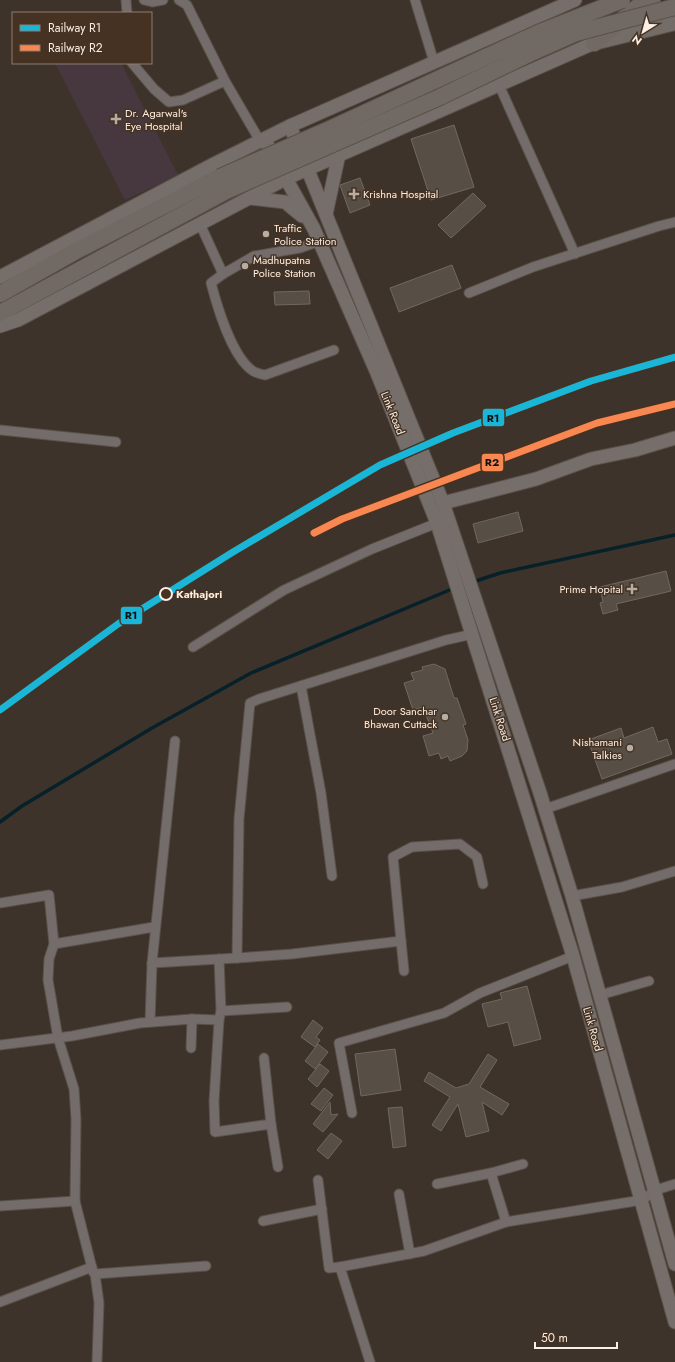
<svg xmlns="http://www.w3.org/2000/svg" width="675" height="1362" font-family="Jost,sans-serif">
  <rect width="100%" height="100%" fill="#3d332a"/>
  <polygon fill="#473840" points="55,63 121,63 178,175 125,200"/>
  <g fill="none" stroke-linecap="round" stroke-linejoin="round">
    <polyline stroke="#06212a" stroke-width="3.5" points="0,822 22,806 152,728 251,673 452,589 500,573 675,535"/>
  </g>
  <g fill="#574e46" stroke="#716860">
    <polygon points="454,125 474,187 431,200 411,139"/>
    <polygon points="360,178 370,205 350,213 340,185"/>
    <polygon points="473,193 486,206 451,238 438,225"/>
    <polygon points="452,265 461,288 399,312 390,288"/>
    <polygon points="309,291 310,304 275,305 274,292"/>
    <polygon points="518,512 523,531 478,543 473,524"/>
    <polygon points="666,571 671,591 616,604 618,610 603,614 600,603 603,602 600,587"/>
    <polygon points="434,664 445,669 454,698 457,698 466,724 463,725 468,740 467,751 462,756 450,761 448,756 441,759 439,753 429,756 423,736 433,733 423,707 413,710 404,683 414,680 411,673 423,670 422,667"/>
    <polygon points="653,727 658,742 667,739 672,754 602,779 588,740 621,728 624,738"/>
    <polygon points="527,986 541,1039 514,1046 508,1022 488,1027 482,1004 502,999 500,993"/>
    <polygon points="313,1020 323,1028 316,1037 320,1040 315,1047 301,1037"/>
    <polygon points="318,1044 328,1052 315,1069 305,1061"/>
    <polygon points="395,1049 401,1090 361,1096 355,1054"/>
    <polygon points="488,1054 497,1060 480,1087 509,1104 502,1115 482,1102 489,1131 466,1137 458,1104 441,1131 432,1125 450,1097 424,1081 429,1072 456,1088 469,1084"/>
    <polygon points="320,1064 329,1071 317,1087 308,1079"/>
    <polygon points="324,1088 333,1095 321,1111 311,1104"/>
    <polygon points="330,1102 331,1115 338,1114 323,1132 313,1124"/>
    <polygon points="402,1107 406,1146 393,1148 388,1108"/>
    <polygon points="331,1133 342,1141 328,1159 317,1150"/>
  </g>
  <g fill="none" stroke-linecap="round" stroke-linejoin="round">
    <g stroke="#5a5149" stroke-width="11">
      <g id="street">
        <polyline points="126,0 127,13"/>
        <polyline points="144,0 152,2 163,0"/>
        <polyline points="179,0 187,5 225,81 260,141"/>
        <polyline points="415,0 434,62"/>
        <polyline points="132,63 154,89 169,102 183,100 225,81"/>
        <polyline points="499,85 575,254"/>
        <polyline points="200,224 223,274 254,256 300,248 320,241"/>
        <path d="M223,274L211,283C217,306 232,357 253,371C256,373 261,374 265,375L334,350"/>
        <polyline points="469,293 533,267 659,226 675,222"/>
        <polyline points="0,430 116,442"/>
        <polyline points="193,647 284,590 372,549 437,523"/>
        <polyline points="301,686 321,793 332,876"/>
        <polyline points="175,741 152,963 237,958 239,819 250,703 259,699 446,640 473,634"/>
        <polyline points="545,809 675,764"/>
        <polyline points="572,896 622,887 675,871"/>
        <polyline points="0,903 49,895 54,944 154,927"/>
        <polyline points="401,941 393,857 412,847 460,844 477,857 483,884"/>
        <polyline points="54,944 49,959 48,980 58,1038 74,1089 76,1119 75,1201 93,1272 95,1274 99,1303 97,1362"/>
        <polyline points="237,958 292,954 401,941 404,971"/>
        <polyline points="219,959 221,1011"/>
        <polyline points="600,995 649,981"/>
        <polyline points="219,1020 221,1011 287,1007"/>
        <polyline points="150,1022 152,963"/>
        <polyline points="0,1045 72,1036 140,1023 192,1019 219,1020 214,1101 215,1132 271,1124 278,1167"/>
        <polyline points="191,1048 192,1019"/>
        <polyline points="264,1058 271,1124"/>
        <polyline points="352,1113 339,1043 444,1013 480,993 573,956"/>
        <polyline points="491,1173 523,1164"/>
        <polyline points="318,1180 329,1268 340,1267"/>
        <polyline points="437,1184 491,1173 506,1222"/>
        <polyline points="399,1194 410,1254"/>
        <polyline points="0,1206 75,1201"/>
        <polyline points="263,1221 322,1209"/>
        <polyline points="95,1274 206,1266"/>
        <polyline points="0,1302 92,1267"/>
        <polyline points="370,1362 340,1267 424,1251 506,1222 642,1200 656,1190 675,1184"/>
      </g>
    </g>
    <g stroke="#5a5149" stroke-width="15">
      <g id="secondary">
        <polyline points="290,126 443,503 540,793 572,896 675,1264"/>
        <polyline points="264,139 314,229 377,373 437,523 573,956 675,1322"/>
        <polyline points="250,198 285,202 302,216"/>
        <polyline points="326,214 339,154"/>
        <polyline points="0,277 214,164 290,126 575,0"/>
        <polyline points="0,326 18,320 285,179 594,43"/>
        <polyline points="443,503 536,479 591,459 635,450 675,438"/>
      </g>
    </g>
    <g stroke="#5a5149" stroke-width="16">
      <polyline id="primary" points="594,43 675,23"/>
    </g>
    <g stroke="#5a5149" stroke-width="18">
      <g id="highway">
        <polyline points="594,43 640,5 652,0"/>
        <polyline points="0,294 76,251 220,177"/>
        <polyline points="0,313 226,191"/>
      </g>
    </g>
    <use href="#street" stroke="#736c6a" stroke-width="9"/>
    <use href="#secondary" stroke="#756e6b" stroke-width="13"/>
    <use href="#primary" stroke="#746c67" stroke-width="14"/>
    <use href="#highway" stroke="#716964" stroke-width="16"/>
    <g stroke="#5a5149" stroke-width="18" stroke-linecap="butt">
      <g id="highway-bridge">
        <polyline points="220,177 332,128 538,33 622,0"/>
        <polyline points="226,191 440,97 531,53 576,33 675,7"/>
      </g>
    </g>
    <use href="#highway-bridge" stroke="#716964" stroke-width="16"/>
    <g stroke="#453222" stroke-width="10">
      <polyline id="rail-1" points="0,710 118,624 233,552 380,465 453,433 591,381 675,357"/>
    </g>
    <g stroke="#453222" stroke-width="10">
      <polyline id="rail-2" points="314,533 342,519 597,423 675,404"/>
    </g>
    <use href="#rail-1" stroke="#1ab6d8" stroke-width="7"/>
    <use href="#rail-2" stroke="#f88751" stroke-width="7"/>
  </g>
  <g fill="#b8ada3" stroke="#453222" stroke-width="1.5">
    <path d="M114 113h4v4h4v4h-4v4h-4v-4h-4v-4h4z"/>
    <path d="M352 188h4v4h4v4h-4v4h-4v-4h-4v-4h4z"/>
    <circle cx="266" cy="234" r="4"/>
    <circle cx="245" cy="266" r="4"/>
    <path d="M630 583h4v4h4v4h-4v4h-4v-4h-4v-4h4z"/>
    <circle cx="445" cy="717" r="4"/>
    <circle cx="630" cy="748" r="4"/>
  </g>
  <circle fill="#453222" stroke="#fbeee4" stroke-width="2" cx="166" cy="594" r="6"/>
  <g text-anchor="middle" stroke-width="3" stroke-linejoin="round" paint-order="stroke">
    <g font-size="11" fill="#fbeee4" stroke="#453222" text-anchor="start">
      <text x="125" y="117">Dr. Agarwal's<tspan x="125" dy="13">Eye Hospital</tspan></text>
      <text x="363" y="198">Krishna Hospital</text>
      <text x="274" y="232">Traffic<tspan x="274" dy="13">Police Station</tspan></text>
      <text x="253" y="264">Madhupatna<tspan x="253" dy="13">Police Station</tspan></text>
      <text x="623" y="593" text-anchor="end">Prime Hopital</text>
      <text x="437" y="715" text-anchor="end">Door Sanchar<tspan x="437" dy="13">Bhawan Cuttack</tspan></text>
      <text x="622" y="746" text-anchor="end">Nishamani<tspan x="622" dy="13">Talkies</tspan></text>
    </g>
    <g font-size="11" fill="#fbeee4" stroke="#453222">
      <text transform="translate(393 413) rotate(68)" y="4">Link Road</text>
      <text transform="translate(500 719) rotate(72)" y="4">Link Road</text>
      <text transform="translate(593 1029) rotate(74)" y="4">Link Road</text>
    </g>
    <g font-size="11" font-weight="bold" fill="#fbeee4" stroke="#453222" text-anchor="start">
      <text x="176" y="598">Kathajori</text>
    </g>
  </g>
  <g stroke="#453222" stroke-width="1.5">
    <rect x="482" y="408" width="23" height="19" rx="4" fill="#1ab6d8"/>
    <rect x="481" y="453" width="23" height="19" rx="4" fill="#f88751"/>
    <rect x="120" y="606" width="23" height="19" rx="4" fill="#1ab6d8"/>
  </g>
  <g font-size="11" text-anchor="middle" font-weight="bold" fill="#111">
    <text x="493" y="422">R1</text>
    <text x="492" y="466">R2</text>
    <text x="131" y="619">R1</text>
  </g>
  <rect x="12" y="12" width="140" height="52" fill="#453222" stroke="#8e7d70"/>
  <rect x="20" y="25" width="20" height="6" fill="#1ab6d8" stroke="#8e7d70"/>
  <text x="48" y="32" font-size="12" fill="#fbeee4">Railway R1</text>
  <rect x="20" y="45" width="20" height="6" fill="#f88751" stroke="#8e7d70"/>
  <text x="48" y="52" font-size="12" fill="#fbeee4">Railway R2</text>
  <g transform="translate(643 32) rotate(217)" stroke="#453222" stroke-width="3" paint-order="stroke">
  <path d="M0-3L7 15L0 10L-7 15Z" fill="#fbeee4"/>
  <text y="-6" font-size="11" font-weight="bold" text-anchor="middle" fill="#fbeee4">N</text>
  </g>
  <path d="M535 1342v6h82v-6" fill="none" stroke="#fbeee4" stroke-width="2"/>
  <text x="541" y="1342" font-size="12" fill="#fbeee4" stroke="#453222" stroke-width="3" paint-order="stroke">50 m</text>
</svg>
